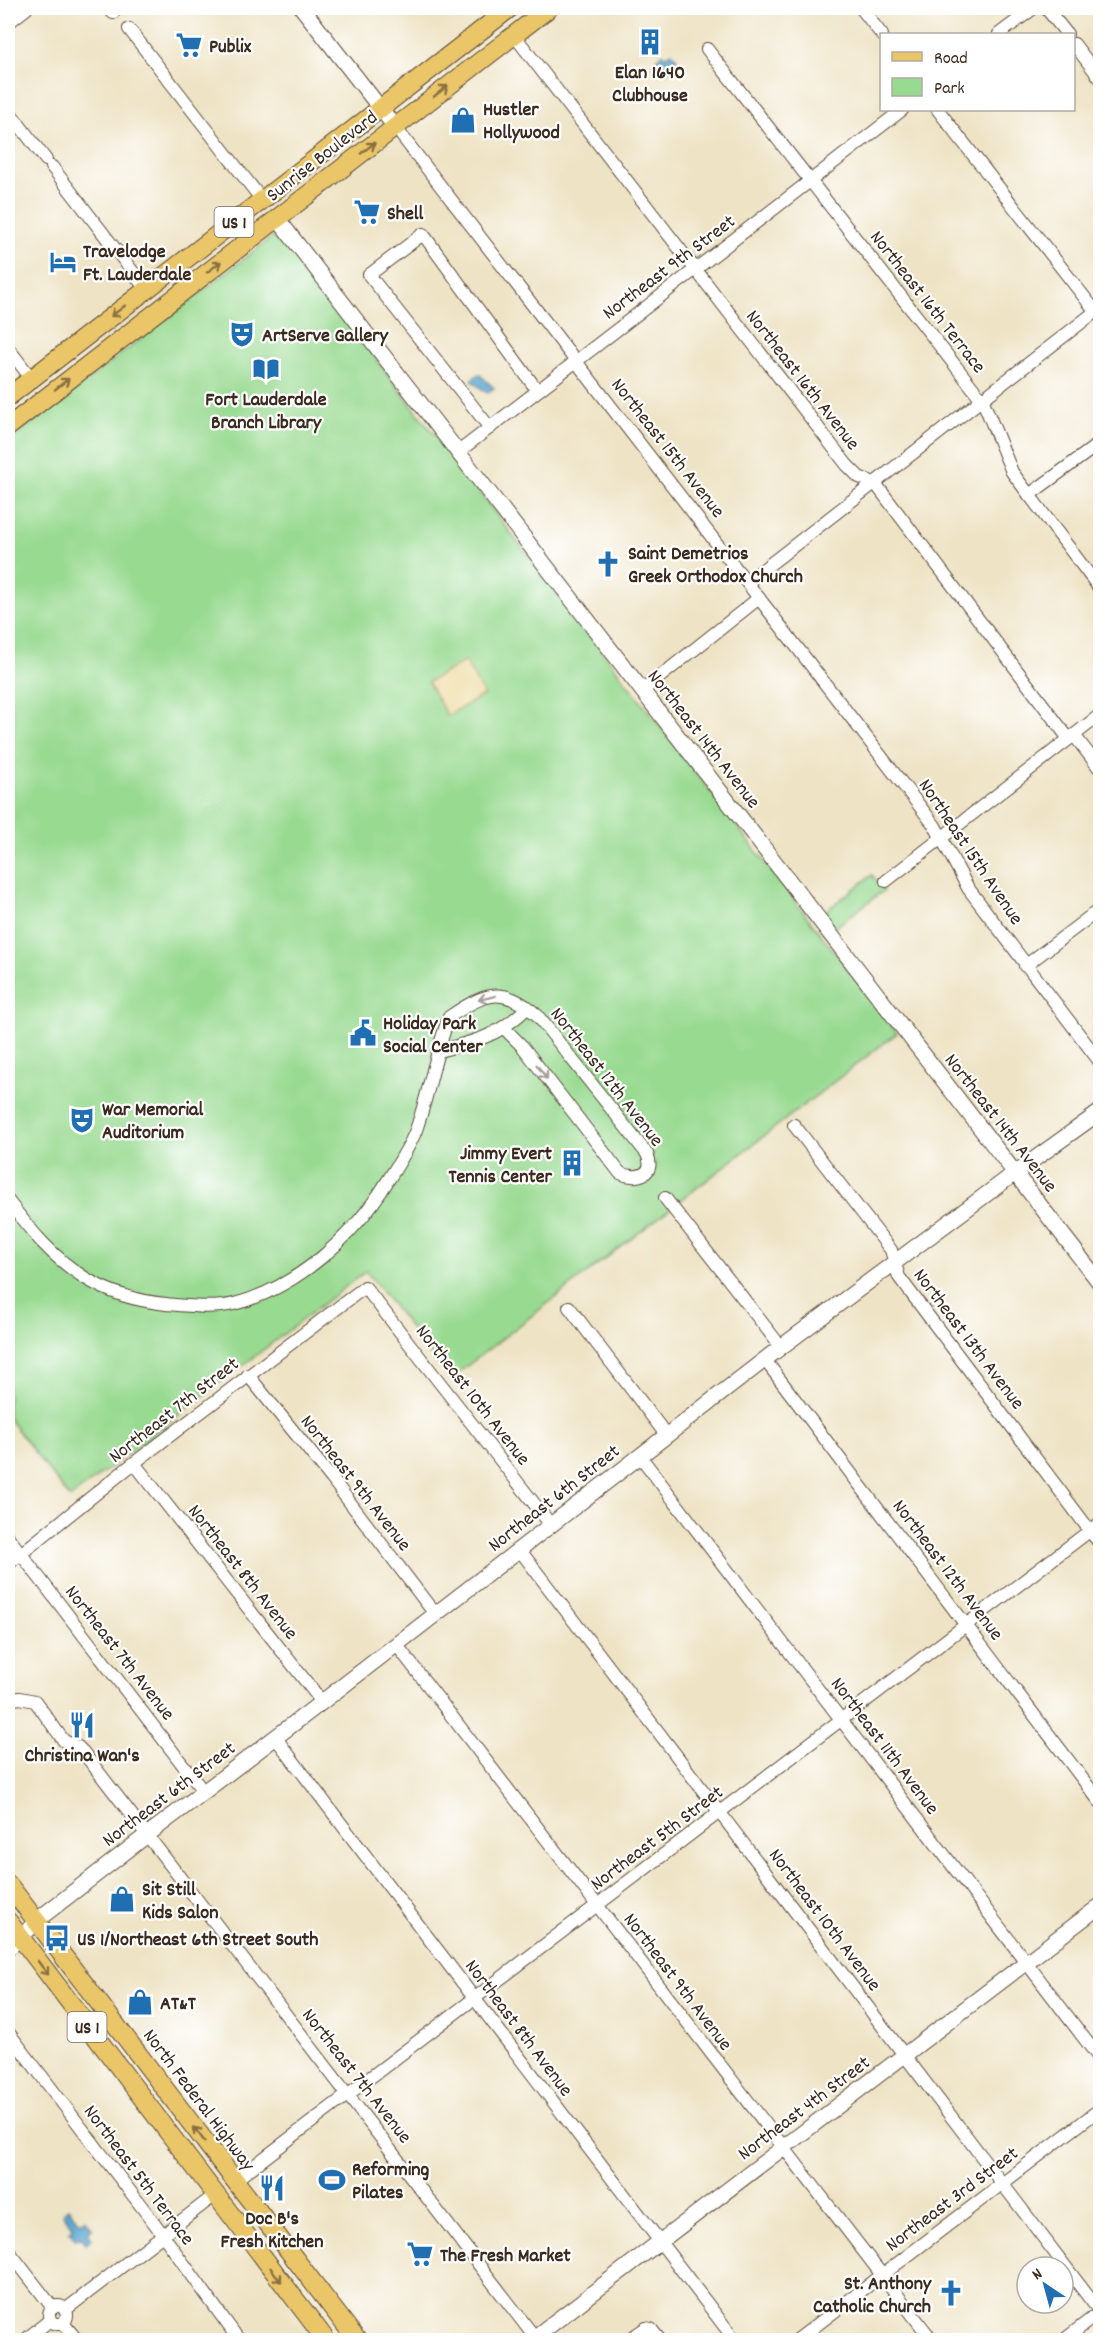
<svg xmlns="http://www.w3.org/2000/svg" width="1108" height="2348" font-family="Dekko,sans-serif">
  <rect width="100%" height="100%" fill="#fff"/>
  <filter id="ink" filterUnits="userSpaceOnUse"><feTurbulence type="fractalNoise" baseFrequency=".0167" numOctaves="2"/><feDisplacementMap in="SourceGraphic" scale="12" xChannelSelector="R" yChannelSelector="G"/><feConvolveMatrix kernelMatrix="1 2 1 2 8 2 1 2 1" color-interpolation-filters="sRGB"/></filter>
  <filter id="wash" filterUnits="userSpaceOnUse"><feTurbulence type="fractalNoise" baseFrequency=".008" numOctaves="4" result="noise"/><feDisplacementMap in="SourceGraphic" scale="24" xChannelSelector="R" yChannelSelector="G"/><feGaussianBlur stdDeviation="1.35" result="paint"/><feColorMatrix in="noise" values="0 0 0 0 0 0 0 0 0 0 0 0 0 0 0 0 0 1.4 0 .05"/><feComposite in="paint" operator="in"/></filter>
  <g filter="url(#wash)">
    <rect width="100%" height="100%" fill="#eee3c5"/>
    <g fill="#99da91" stroke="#6a8258" stroke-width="1.5">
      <polygon points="272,237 288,245 897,1033 450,1379 366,1271 70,1498 8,1418 8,442"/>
      <polygon points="872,875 884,890 833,929 822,914"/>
    </g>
    <polygon fill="#eeda9e" stroke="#94825e" stroke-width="1.5" points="465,661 484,695 447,716 428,682"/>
    <g fill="#56a5cf" stroke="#486876" stroke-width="1.5">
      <polygon points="672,52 677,59 671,64 674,67 667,73 664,70 658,74 653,67 659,63 656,59 663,54 666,57"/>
      <polygon points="479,374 494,388 487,393 471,380"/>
      <polygon points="69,2208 79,2221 83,2221 85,2219 92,2228 88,2232 92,2238 86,2243 82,2238 76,2240 69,2231 71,2231 72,2227 63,2213"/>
    </g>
  </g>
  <g filter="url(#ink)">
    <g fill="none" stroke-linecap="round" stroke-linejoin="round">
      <g stroke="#564637" stroke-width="14">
        <g id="minor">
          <polyline points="109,8 113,13"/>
          <polyline points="861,8 882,35"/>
          <polyline points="1046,8 1067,34"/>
          <polyline points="8,23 27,8"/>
          <polyline points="129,29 262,200"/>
          <polyline points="999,34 1034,8"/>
          <polyline points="514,35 847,465 859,477 875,483 1069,739"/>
          <polyline points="1074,44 1100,78"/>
          <polyline points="707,49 983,401 1012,472 1100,589"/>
          <polyline points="8,110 46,160"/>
          <polyline points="938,110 1096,312"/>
          <polyline points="395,127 935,826 968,888 1100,1062"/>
          <polyline points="52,167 146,289"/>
          <polyline points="8,348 31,378"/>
          <polyline points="490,428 369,275 423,234 537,390"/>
          <polyline points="457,453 902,110"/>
          <polyline points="1029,495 1100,443"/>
          <polyline points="747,582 1100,308"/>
          <polyline points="642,691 759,598"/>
          <polyline points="1074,735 1100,769"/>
          <polyline points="886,881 1100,715"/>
          <polyline points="1025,966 1100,909"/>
          <path d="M439,1051C479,1040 497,1037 528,1007"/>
          <polyline points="794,1125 891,1250 899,1277 1100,1544"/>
          <polyline points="665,1198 781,1347"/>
          <path d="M8,1201C30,1230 53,1258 85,1278C109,1293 138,1301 166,1304C187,1306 213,1309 234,1304C297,1288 354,1236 387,1182C397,1166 409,1148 416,1130C429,1093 435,1054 449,1017C485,993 502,985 537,1015L647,1154C657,1176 635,1180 620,1173L523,1047L504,1028"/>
          <polyline points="569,1307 667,1436"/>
          <polyline points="765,1360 1100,1802"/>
          <polyline points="248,1375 332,1479 435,1614"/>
          <polyline points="640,1456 1100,2059"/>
          <polyline points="134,1463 322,1702"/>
          <polyline points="8,1537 203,1791"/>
          <polyline points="519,1549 1100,2312"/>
          <polyline points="8,1564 134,1463 365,1287 551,1525"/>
          <polyline points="396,1644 932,2340"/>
          <polyline points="8,1700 20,1698 35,1701 64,1741 78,1747 83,1752 537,2340"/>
          <polyline points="275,1737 735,2340"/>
          <polyline points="8,2032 155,2224 239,2340"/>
          <polyline points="234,2181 1100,1523"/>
          <polyline points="8,2250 53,2308"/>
          <circle cx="58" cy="2315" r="9"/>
          <polyline points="65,2310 215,2195"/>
          <polyline points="63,2323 77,2340"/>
          <polyline points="25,2340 50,2320"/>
          <polyline points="628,2340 646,2328 651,2329 660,2340"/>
          <polyline points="797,2340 1100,2109"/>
          <polyline points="1064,2340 1100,2312"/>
        </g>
      </g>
      <g stroke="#564637" stroke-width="17">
        <g id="tertiary">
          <polyline points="302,8 395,127"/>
          <polyline points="277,218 1100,1283"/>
          <polyline points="8,1948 21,1938 36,1921 147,1835 322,1702 781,1347 1015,1173 1100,1112"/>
          <polyline points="531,2340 1100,1906"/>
        </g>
      </g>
      <g stroke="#564637" stroke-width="20">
        <g id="primary">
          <polyline points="8,397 510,8"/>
          <polyline points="8,427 549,8"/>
          <polyline points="8,1884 357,2340"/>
          <polyline points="8,1921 326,2340"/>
        </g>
      </g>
      <use href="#minor" stroke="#fff" stroke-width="12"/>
      <use href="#tertiary" stroke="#fff" stroke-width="15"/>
      <use href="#primary" stroke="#eac669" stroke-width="18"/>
    </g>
    <defs><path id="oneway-shaft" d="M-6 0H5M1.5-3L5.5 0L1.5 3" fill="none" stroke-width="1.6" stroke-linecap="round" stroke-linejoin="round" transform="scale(1.5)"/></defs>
    <g stroke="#8a7040">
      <use href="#oneway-shaft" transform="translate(441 91) rotate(-38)"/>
      <use href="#oneway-shaft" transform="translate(368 148) rotate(-38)"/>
      <use href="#oneway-shaft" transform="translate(214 267) rotate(-38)"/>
      <use href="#oneway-shaft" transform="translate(118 311) rotate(142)"/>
      <use href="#oneway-shaft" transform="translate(62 384) rotate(-38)"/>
      <use href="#oneway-shaft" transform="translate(43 1968) rotate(53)"/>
      <use href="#oneway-shaft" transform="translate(199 2134) rotate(-127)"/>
      <use href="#oneway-shaft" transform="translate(276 2275) rotate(53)"/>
    </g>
    <g stroke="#a79f9a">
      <use href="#oneway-shaft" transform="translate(487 998) rotate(166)"/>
      <use href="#oneway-shaft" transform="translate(542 1072) rotate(53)"/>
    </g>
  </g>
  <defs>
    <g id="building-bare" transform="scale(2.07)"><path d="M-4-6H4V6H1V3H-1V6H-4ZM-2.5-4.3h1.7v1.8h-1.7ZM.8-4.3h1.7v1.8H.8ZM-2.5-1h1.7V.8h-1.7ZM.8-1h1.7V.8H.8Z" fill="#1f6fb2" stroke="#fff" stroke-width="2.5" paint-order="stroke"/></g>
    <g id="supermarket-bare" transform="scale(2.07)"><path d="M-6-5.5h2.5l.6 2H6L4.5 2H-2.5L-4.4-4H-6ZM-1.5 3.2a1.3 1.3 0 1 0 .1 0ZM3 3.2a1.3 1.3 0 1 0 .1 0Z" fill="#1f6fb2" stroke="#fff" stroke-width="2.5" paint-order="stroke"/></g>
    <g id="shop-bare" transform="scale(2.07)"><path d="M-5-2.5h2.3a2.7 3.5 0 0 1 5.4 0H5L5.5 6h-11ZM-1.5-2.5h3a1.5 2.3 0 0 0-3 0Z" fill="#1f6fb2" stroke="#fff" stroke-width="2.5" paint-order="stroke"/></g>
    <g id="hotel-bare" transform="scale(2.07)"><path d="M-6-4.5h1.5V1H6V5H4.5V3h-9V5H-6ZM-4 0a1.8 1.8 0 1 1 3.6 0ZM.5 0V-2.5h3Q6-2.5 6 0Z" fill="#1f6fb2" stroke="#fff" stroke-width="2.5" paint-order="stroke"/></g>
    <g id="theatre-bare" transform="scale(2.07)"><path d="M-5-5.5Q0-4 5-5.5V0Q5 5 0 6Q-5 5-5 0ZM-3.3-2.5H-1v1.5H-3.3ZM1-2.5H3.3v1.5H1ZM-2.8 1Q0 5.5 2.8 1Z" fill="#1f6fb2" stroke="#fff" stroke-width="2.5" paint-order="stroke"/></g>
    <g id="library-bare" transform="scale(2.07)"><path d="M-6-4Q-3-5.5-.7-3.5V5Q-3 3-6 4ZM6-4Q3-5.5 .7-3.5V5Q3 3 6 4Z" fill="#1f6fb2" stroke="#fff" stroke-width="2.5" paint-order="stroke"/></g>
    <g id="church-bare" transform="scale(2.07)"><path d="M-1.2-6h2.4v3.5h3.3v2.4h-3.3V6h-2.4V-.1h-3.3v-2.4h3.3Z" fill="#1f6fb2" stroke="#fff" stroke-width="2.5" paint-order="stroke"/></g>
    <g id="civic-bare" transform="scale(2.07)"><path d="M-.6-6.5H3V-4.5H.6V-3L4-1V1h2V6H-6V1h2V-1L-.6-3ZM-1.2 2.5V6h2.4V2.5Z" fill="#1f6fb2" stroke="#fff" stroke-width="2.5" paint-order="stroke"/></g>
    <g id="restaurant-bare" transform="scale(2.07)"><path d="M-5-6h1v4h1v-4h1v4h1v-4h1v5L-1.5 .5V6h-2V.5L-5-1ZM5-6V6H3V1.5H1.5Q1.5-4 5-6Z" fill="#1f6fb2" stroke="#fff" stroke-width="2.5" paint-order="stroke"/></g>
    <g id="bus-bare" transform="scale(2.07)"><path d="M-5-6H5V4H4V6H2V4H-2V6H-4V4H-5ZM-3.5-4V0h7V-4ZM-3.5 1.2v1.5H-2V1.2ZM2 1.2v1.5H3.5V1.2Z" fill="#1f6fb2" stroke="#fff" stroke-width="2.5" paint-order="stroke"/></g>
    <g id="stadium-bare" transform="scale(2.07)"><path d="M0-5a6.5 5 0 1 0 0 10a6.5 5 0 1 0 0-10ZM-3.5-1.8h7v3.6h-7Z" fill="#1f6fb2" stroke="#fff" stroke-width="2.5" paint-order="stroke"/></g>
  </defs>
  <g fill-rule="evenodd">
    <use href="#building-bare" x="650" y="42"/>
    <use href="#supermarket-bare" x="189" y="45"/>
    <use href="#shop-bare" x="463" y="120"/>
    <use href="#supermarket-bare" x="367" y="212"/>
    <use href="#hotel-bare" x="63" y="262"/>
    <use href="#theatre-bare" x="242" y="334"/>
    <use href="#library-bare" x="266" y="369"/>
    <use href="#church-bare" x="608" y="564"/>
    <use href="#civic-bare" x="363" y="1033"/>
    <use href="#theatre-bare" x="82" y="1120"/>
    <use href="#building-bare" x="572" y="1163"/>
    <use href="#restaurant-bare" x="82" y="1725"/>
    <use href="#shop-bare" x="122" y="1899"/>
    <use href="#bus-bare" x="57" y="1938"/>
    <use href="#shop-bare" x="140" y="2002"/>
    <use href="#stadium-bare" x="332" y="2180"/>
    <use href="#restaurant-bare" x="272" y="2188"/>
    <use href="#supermarket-bare" x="420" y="2254"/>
    <use href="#church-bare" x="951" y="2293"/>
  </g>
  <g text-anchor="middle" stroke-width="4.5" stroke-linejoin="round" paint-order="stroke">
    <g fill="#fff" stroke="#766a62" stroke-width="1.5">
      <rect x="214.5" y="207" width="39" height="30" rx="4.5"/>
      <rect x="67.5" y="2012" width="39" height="30" rx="4.5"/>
    </g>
    <g font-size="18" font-weight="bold" fill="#3b2a1e">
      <text x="234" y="228">US 1</text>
      <text x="87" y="2033">US 1</text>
    </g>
    <g font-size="20" font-weight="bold" fill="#3b2a1e" stroke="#fff" text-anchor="start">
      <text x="209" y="52">Publix</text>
      <text x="650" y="78" text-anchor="middle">Elan 1640<tspan x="650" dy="23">Clubhouse</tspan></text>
      <text x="483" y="115">Hustler<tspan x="483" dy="23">Hollywood</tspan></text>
      <text x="387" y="219">Shell</text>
      <text x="83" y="257">Travelodge<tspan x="83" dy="23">Ft. Lauderdale</tspan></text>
      <text x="262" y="341">ArtServe Gallery</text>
      <text x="266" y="405" text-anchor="middle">Fort Lauderdale<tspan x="266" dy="23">Branch Library</tspan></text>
      <text x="628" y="559">Saint Demetrios<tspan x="628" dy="23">Greek Orthodox Church</tspan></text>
      <text x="383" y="1029">Holiday Park<tspan x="383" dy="23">Social Center</tspan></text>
      <text x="102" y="1115">War Memorial<tspan x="102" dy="23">Auditorium</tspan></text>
      <text x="552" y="1159" text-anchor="end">Jimmy Evert<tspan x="552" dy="23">Tennis Center</tspan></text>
      <text x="82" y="1761" text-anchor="middle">Christina Wan's</text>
      <text x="142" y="1895">Sit Still<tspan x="142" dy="23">Kids Salon</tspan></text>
      <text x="77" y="1945">US 1/Northeast 6th Street South</text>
      <text x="160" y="2009">AT&amp;T</text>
      <text x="352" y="2175">Reforming<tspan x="352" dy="23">Pilates</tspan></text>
      <text x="272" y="2224" text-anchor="middle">Doc B's<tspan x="272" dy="23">Fresh Kitchen</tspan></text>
      <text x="440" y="2261">The Fresh Market</text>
      <text x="931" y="2289" text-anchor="end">St. Anthony<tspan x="931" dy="23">Catholic Church</tspan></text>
    </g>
    <g font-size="20" fill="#3b2a1e" stroke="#fff">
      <text transform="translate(321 155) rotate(-38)" y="7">Sunrise Boulevard</text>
      <text transform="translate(668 266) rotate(-37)" y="7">Northeast 9th Street</text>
      <text transform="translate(929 301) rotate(52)" y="7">Northeast 16th Terrace</text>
      <text transform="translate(804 379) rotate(52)" y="7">Northeast 16th Avenue</text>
      <text transform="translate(669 447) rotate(52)" y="7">Northeast 15th Avenue</text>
      <text transform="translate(705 738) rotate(52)" y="7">Northeast 14th Avenue</text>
      <text transform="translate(972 851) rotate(56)" y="7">Northeast 15th Avenue</text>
      <text transform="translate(608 1076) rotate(52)" y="7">Northeast 12th Avenue</text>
      <text transform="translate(1002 1122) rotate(52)" y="7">Northeast 14th Avenue</text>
      <text transform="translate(970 1338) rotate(53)" y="7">Northeast 13th Avenue</text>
      <text transform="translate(474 1394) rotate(52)" y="7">Northeast 10th Avenue</text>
      <text transform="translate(173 1409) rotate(-38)" y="7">Northeast 7th Street</text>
      <text transform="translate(357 1482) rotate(52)" y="7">Northeast 9th Avenue</text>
      <text transform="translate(553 1497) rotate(-38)" y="7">Northeast 6th Street</text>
      <text transform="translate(949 1569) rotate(53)" y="7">Northeast 12th Avenue</text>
      <text transform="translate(244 1571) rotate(52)" y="7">Northeast 8th Avenue</text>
      <text transform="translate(121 1652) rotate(52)" y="7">Northeast 7th Avenue</text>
      <text transform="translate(886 1745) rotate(53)" y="7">Northeast 11th Avenue</text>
      <text transform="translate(168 1793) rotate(-37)" y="7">Northeast 6th Street</text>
      <text transform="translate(656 1837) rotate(-37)" y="7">Northeast 5th Street</text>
      <text transform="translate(826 1919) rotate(53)" y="7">Northeast 10th Avenue</text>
      <text transform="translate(679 1981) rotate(53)" y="7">Northeast 9th Avenue</text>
      <text transform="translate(520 2027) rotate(53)" y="7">Northeast 8th Avenue</text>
      <text transform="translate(358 2075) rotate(52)" y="7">Northeast 7th Avenue</text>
      <text transform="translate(200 2099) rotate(53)" y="7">North Federal Highway</text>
      <text transform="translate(803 2107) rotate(-37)" y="7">Northeast 4th Street</text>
      <text transform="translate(140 2174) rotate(53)" y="7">Northeast 5th Terrace</text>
      <text transform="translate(951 2198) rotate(-37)" y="7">Northeast 3rd Street</text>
    </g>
  </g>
  <rect width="1108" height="2348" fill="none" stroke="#fff" stroke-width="30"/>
  <rect x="880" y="33" width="195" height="78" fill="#ffffff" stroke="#b1aaa5" stroke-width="1.5"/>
  <rect x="892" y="52" width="30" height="9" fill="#eac669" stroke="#b1aaa5" stroke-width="1.5"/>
  <text x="934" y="63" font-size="18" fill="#3b2a1e">Road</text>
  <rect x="892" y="78" width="30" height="18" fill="#99da91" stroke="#b1aaa5" stroke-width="1.5"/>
  <text x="934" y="93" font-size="18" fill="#3b2a1e">Park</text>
  <g transform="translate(1045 2285) rotate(324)"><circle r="28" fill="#ffffff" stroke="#b1aaa5" stroke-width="1.5"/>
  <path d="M0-4.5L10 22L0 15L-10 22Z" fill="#1f6fb2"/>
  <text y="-9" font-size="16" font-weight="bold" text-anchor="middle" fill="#3b2a1e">N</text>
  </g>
</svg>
